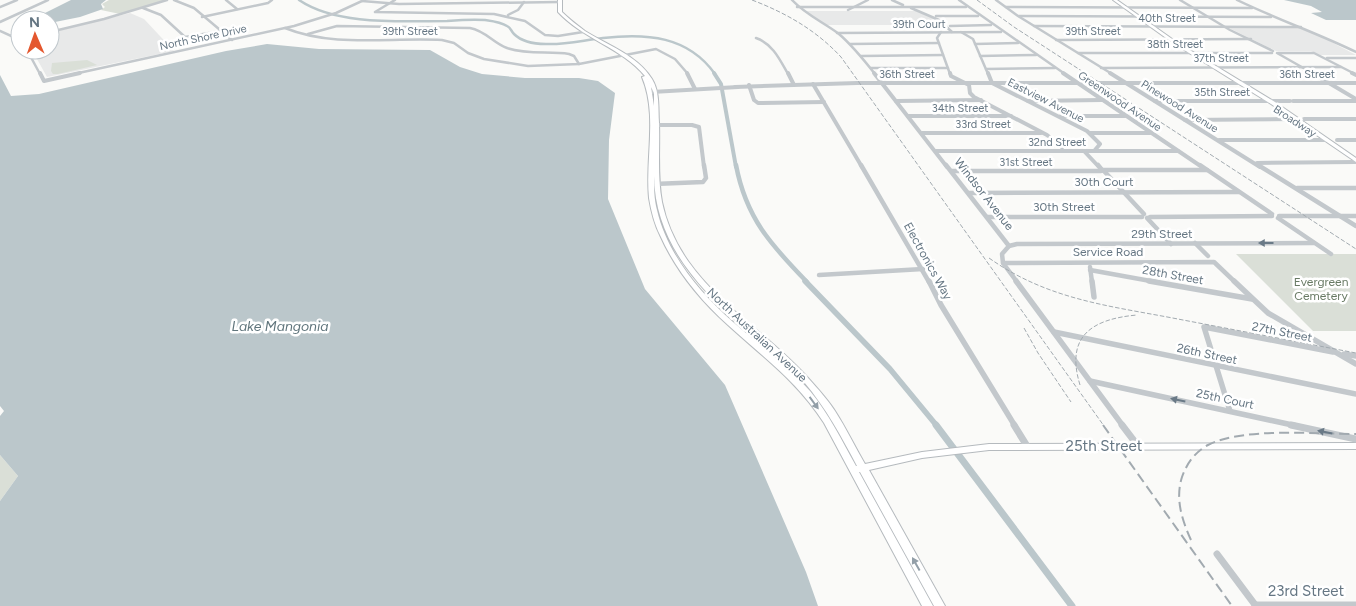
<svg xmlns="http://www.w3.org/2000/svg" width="1356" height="606" font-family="Figtree,sans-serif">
  <rect width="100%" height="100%" fill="#fafaf8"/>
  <g fill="#e8e9e9">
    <polygon points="803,11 916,11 937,20 943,25 827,25"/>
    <polygon points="130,13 144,19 174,51 47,77 32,50 50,50 50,33"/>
    <polygon points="1229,28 1299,28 1318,35 1356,55 1320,55 1311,51 1276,51"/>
  </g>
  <g fill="#dadfd7">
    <polygon points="109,0 165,0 120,14 101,10 105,7 102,4"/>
    <polygon points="87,60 97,65 58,74 53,74 51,71 52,63"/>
    <polygon points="1236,254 1356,254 1356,331 1313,331"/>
    <polygon points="0,455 18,476 0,501"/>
  </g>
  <g fill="#bbc7cb">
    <polygon points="71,0 106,0 101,4 103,9 80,17 50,23 50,20 31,20"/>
    <polygon points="1284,0 1356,0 1356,20 1326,20 1311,13 1322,12 1311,6"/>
    <polygon points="267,44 319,49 430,50 460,67 482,74 525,78 579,78 598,81 615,93 609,140 608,199 645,289 725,385 806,572 818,606 0,606 0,501 18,476 0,455 0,416 4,411 0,406 0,75 11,96 39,94 226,51"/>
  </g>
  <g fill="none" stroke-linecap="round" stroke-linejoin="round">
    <path stroke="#bbc7cb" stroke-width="2.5" d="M299,0C337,26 402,21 447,21C459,20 473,19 485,20C492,21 501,22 507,26C511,28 511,31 514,34C522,42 536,44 546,44C565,45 584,40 603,38C647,33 688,36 715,74"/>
    <polyline stroke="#bbc7cb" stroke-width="4" points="714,73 721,84 736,167"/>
    <path stroke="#bbc7cb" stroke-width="4.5" d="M736,165C746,218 771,245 807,282"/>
    <polyline stroke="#bbc7cb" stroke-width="5.5" points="805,281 890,369 937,426"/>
    <polyline stroke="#bbc7cb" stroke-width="7" points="936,425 1072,606"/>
    <g stroke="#b5babe" stroke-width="2">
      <g id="major">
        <path d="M558,0H562V12C569,19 577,25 585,31C607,45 637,55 652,79C660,92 658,108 659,123C660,149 657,176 662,202C666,222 676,244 688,261C721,308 771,336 809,379C818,389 828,400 835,411C846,428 855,447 865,464L922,452L989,444L1356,443V449L989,450L922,458L869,470L945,606H934L860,472H859L933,606H922L824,423C797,381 764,358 728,325C700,300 675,269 660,235C654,223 651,210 649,198C645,158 658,115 642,77L645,76C622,48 583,39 558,12ZM646,77L654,93V106L651,87ZM654,176C655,240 696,286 742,326C763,344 785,362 804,382C826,408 841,436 857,466H856C842,441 829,414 810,391C787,365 759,345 733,322C700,293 667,254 657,210C654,199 654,187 654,176Z"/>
        <polygon points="1113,0 1117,0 1175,41 1275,102 1356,158 1356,162 1271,104 1173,43"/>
      </g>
    </g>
    <g stroke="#c3c8cc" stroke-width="2.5">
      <polyline points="174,0 194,8 232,40"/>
      <polyline points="226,0 237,9"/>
      <polyline points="395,0 375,12 494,14 525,21 545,35 558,36 583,32"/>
      <path d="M792,0C806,15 823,22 839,34C853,46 864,60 875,74"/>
      <polyline points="892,0 903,5"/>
      <polyline points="959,0 1065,74"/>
      <polyline points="996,0 1018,16 1112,74"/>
      <polyline points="1180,0 1230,30 1273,51"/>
      <path d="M1237,0C1276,19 1317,33 1356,52"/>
      <polyline points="362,1 399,4 559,2"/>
      <polyline points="0,7 17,0"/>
      <polyline points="797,7 966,7"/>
      <polyline points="1006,7 1252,8"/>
      <polyline points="143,8 161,15 185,37 221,31"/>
      <polyline points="911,8 939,20 952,32"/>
      <polyline points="848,10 868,0"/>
      <polyline points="508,15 518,10 524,2"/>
      <polyline points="936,16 978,16"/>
      <polyline points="1019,16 1271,17"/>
      <polyline points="202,17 268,3 272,0"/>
      <polyline points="0,22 48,0"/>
      <polyline points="950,26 991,25"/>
      <polyline points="1034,26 1301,27"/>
      <path d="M285,28C334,48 390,37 442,40L454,43L468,53L484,59L528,66L579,64L656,49L675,59L688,74"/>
      <polyline points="0,31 20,40"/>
      <polyline points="50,32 104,19 167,0"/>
      <polyline points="941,32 937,38 950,74"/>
      <polyline points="961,32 973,39 988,74"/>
      <polyline points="837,33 1001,32"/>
      <path d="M308,34L337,26L470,28C486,31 493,43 507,48C527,55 549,51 569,54L574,56L579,64"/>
      <path d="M756,38C773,44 780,60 788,74"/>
      <polyline points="1056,40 1251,39"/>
      <polyline points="850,44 939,43"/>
      <polyline points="975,44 1018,43"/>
      <polyline points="27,50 40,74"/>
      <polyline points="1078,53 1272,53"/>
      <polyline points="1277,53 1314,74"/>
      <polyline points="1278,53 1314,53 1355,74"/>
      <polyline points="861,56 943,55"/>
      <polyline points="980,56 1036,55"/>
      <polyline points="1327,58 1356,58"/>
      <polyline points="871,68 948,68"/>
      <polyline points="1101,68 1341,67"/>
      <polyline points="986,69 1055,68"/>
      <polyline points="74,74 294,26 336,13 364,0"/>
    </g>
    <g stroke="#c3c8cc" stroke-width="4">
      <polyline points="40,73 44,81 80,73"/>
      <polyline points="687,73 695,89"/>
      <polyline points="788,73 794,85"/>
      <polyline points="874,73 947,167"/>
      <polyline points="950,73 951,76 969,85 970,93 974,97 1047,135 1062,147 1062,151"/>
      <polyline points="988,73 992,83 1087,131 1100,144 1095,150"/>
      <polyline points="1063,73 1202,167"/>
      <polyline points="1110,73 1260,167"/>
      <polyline points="1312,73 1356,99"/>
      <polyline points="1352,73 1356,75"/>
      <polyline points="813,84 862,167"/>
      <polyline points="749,85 754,100 758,103 824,102"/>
      <polyline points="735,87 857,83 1356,83"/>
      <polyline points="652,92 738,87"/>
      <polyline points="896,101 981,100"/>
      <polyline points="1028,101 1102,100"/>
      <polyline points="1155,101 1290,101"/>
      <polyline points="1293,101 1356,101"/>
      <polyline points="908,116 1011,116"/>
      <polyline points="1061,116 1125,116"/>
      <polyline points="1304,119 1356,119"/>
      <polyline points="1185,120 1297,119"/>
      <polyline points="654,125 692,125 699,127 704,167"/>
      <polyline points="922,133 1041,133"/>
      <polyline points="1090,133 1150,133"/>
      <polyline points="1219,140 1326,140"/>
      <polyline points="1337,140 1356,140"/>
      <polyline points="936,151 1178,151"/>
      <polyline points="1084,151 1099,167"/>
      <polyline points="1257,163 1356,162"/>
    </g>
    <g stroke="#c3c8cc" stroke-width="4.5">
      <polyline points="861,165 929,282"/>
      <polyline points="946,165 1009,246 1002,254 1003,263 1017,282"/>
      <polyline points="1098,165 1102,170"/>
      <polyline points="1200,165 1272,214"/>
      <polyline points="1258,165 1356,226"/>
      <polyline points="952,171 1101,171"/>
      <polyline points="1104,171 1144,214"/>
      <polyline points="1105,171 1101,170 1207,170"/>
      <polyline points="654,184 703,182 706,178 704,165"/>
      <polyline points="1297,188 1356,188"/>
      <polyline points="969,193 1239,192"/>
      <polyline points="1279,216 1356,216"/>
      <polyline points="987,217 1142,217"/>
      <polyline points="1150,217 1272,216"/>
      <polyline points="1147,218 1171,244"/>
      <polyline points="1278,218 1331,254"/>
      <polyline points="1195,243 1208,256"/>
      <polyline points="1009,246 1017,244 1314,243"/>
      <polyline points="1003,263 1214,262 1235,282"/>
      <polyline points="1090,267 1092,282"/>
      <polyline points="1090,270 1156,282"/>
      <polyline points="819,275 923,269"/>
    </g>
    <g stroke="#c3c8cc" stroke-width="5.5">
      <polyline points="929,281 941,305 1015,426"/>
      <polyline points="1016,281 1123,426"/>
      <polyline points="1092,281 1094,297"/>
      <polyline points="1149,281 1252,299"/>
      <polyline points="1234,281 1268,313 1356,364"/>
      <polyline points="1054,332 1356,394"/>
      <polyline points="1344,354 1356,356"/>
      <polyline points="1090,381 1297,426"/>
      <polyline points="1230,411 1204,327 1333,352"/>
    </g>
    <g stroke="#c3c8cc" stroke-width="7">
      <polyline points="1014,425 1027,446"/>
      <polyline points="1122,425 1138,446"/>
      <polyline points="1291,425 1356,439"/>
      <polyline points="1217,554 1256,606"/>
      <polyline points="1255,605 1356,605"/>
    </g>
    <use href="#major" fill="#fff" fill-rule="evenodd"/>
    <g stroke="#a2aab0" stroke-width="1" stroke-dasharray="4.5 2" stroke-linecap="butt">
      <path d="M752,0C786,13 816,30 841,57L1104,426"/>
      <polyline points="977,0 1014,27 1356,249"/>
      <path d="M989,258C1050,301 1112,306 1183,320C1241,331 1298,342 1356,353"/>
      <polyline points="1024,328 1038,353 1071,402"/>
      <path d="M1080,385C1065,336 1092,319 1137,315"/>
    </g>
    <g stroke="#a2aab0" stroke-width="2" stroke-dasharray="10 5" stroke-linecap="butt">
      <polyline points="1103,425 1232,606"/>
      <path d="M1191,540C1182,520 1175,499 1182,477C1187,463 1195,452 1208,445C1243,427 1316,434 1356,434"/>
    </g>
  </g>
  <defs><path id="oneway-solid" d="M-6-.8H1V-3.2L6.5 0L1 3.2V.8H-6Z" transform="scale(1.25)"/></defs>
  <g fill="#6a7a87">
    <use href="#oneway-solid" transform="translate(1266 243) rotate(180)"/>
    <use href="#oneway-solid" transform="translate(1178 400) rotate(-168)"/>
    <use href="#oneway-solid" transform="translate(1325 432) rotate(-169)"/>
  </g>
  <g fill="#939fa8">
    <use href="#oneway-solid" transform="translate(814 403) rotate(54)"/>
    <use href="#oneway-solid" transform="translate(916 564) rotate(-119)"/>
  </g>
  <g text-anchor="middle" stroke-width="5" stroke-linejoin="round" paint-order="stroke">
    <g font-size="11" fill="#657683" stroke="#fff">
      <text x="1167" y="22">40th Street</text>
      <text x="919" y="28">39th Court</text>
      <text x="410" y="35">39th Street</text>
      <text x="1093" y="35">39th Street</text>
      <text transform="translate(203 37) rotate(-12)" y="4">North Shore Drive</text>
      <text x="1175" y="48">38th Street</text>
      <text x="1221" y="62">37th Street</text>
      <text x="907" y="78">36th Street</text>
      <text x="1307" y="78">36th Street</text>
      <text x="1222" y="96">35th Street</text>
      <text transform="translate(1046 100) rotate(27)" y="4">Eastview Avenue</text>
      <text transform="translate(1120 101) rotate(34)" y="4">Greenwood Avenue</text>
      <text transform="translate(1180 106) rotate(32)" y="4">Pinewood Avenue</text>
      <text x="960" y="112">34th Street</text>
      <text transform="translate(1295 121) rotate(33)" y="4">Broadway</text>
      <text x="983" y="128">33rd Street</text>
      <text x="1057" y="146">32nd Street</text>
      <text x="1026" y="166">31st Street</text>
    </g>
    <g font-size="12" fill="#657683" stroke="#fff">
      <text x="1104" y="186">30th Court</text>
      <text transform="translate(984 194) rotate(52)" y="4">Windsor Avenue</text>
      <text x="1064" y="211">30th Street</text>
      <text x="1162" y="238">29th Street</text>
      <text x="1108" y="256">Service Road</text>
      <text transform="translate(928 261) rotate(61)" y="4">Electronics Way</text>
      <text transform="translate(1173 275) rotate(10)" y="4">28th Street</text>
      <text transform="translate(1282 332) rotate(11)" y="4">27th Street</text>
      <text transform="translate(757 335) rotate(43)" y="4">North Australian Avenue</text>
      <text transform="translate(1207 354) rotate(12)" y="4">26th Street</text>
      <text transform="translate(1225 399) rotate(12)" y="4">25th Court</text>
    </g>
    <g font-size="12" fill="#687a64" stroke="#fff">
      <text x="1321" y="286">Evergreen<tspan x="1321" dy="14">Cemetery</tspan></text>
    </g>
    <g font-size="14" font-style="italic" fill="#60757c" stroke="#fff">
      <text x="280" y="331">Lake Mangonia</text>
    </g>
    <g font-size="15" fill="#657683" stroke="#fff">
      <text x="1104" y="451">25th Street</text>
      <text x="1306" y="596">23rd Street</text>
    </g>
  </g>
  <g transform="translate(35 35) rotate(358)"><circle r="24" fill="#ffffff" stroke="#c1c8cd"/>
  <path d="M0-4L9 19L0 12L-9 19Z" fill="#e4572e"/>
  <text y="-8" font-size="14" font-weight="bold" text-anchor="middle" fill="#657683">N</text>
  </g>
</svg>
